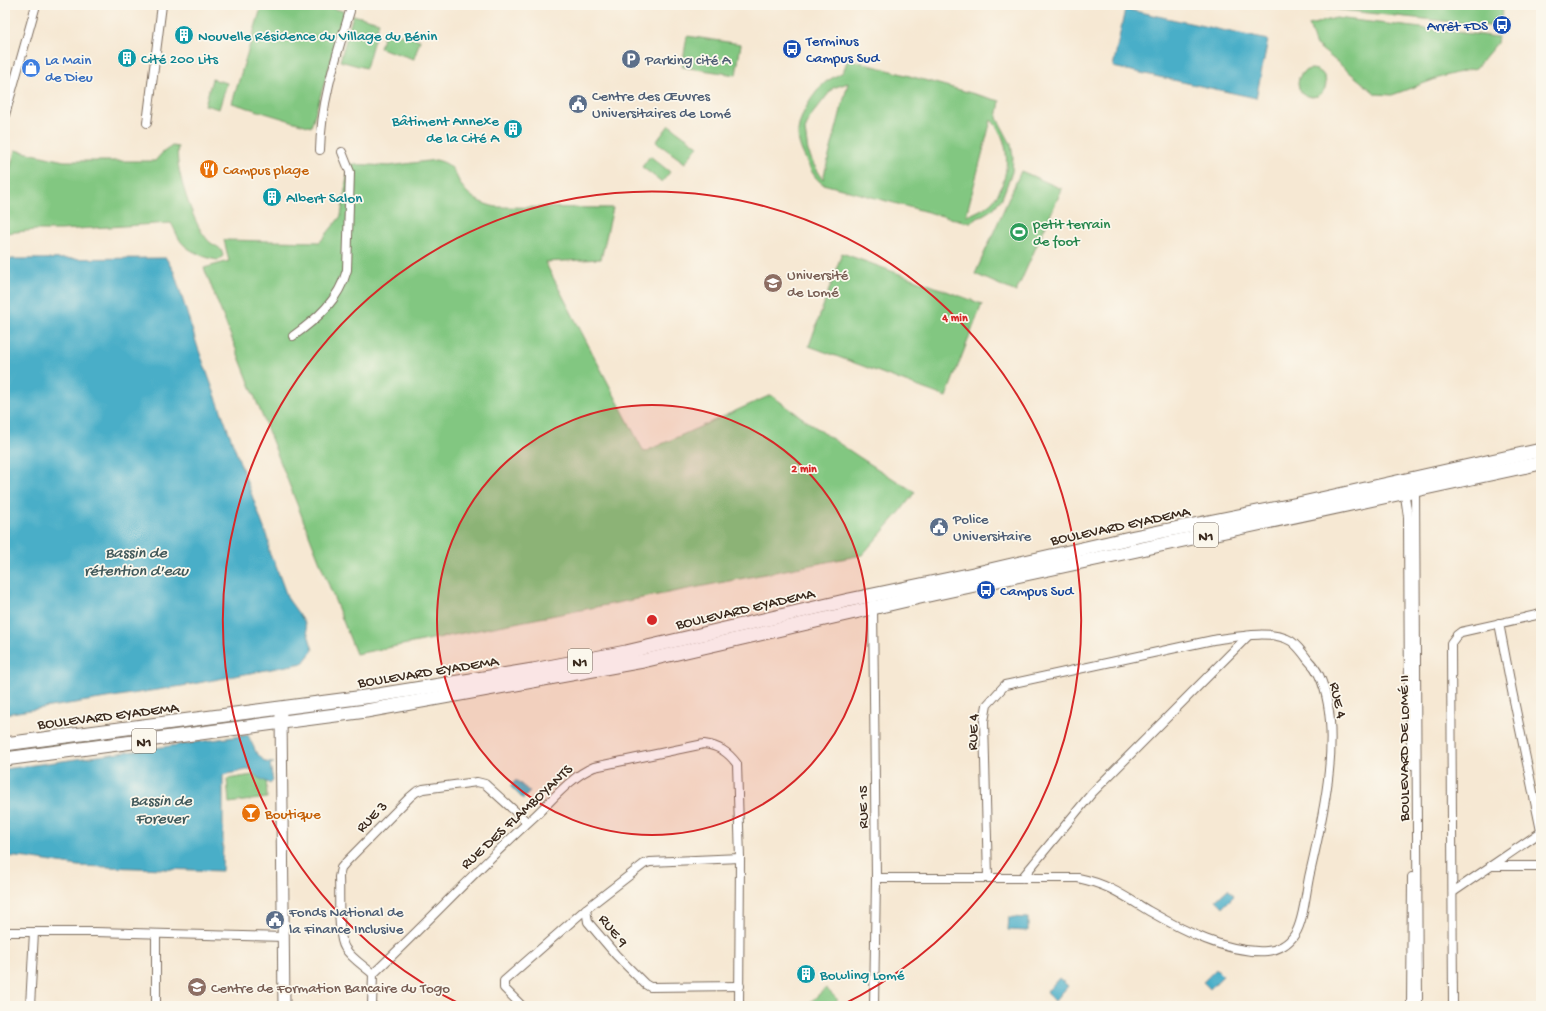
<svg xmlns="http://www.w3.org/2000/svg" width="1546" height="1011" font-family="'Gochi Hand',sans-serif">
  <rect width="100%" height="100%" fill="#fbf7ec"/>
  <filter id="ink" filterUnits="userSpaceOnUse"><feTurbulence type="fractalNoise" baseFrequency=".025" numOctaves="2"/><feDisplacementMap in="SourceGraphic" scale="8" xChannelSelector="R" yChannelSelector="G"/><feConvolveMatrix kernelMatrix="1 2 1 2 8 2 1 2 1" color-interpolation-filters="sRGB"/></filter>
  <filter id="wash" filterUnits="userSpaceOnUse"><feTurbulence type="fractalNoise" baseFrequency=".012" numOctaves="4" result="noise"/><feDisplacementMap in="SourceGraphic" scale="16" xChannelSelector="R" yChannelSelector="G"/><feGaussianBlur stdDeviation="0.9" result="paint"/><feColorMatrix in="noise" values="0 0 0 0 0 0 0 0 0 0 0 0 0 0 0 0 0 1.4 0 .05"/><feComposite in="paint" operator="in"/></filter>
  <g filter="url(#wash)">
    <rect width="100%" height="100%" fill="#f6e8d3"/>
    <g fill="#82c781" stroke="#5e7850" fill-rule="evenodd">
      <polygon points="262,5 322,5 346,12 311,127 232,103"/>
      <polygon points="1294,5 1497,5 1503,9 1499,27"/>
      <polygon points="353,15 379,22 366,68 340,61"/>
      <polygon points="1336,18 1498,37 1497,43 1476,68 1444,76 1392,95 1376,94 1315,44 1309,25"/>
      <polygon points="385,30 420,40 414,59 380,48"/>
      <polygon points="687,36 741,44 736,75 682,67"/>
      <path d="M848,59L1000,101L997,118L1011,144L1013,157L1012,172L1002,198L993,209L971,222H965L823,184C815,179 811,171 807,162C803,154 798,144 798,135C797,118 814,91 827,81C832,78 838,75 843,72ZM848,83L823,179L814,165L808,151L805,130L810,117L833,88ZM991,120C1010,138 1011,173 997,195C990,206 978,212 966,216Z"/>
      <circle cx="1312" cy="83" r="14"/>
      <polygon points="212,79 227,83 219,109 205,105"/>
      <polygon points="669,125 698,146 685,163 656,142"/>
      <path d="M172,146L178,147C174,167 191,214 201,231C203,234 208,241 211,243C218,248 221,246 223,256L219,260C210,260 191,252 184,245C178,240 175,229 171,223L61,230H36L5,233V189L15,150L64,161H155L162,153Z"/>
      <polygon points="650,156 670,172 662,182 642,167"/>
      <path d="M436,160C458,165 453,176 465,190C474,200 483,204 496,207L613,208L601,259L545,262L644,452L771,395C818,430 865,462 915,492L900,512L862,555L356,654L204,268L229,261L224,240L320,242L341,216L349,164L389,166Z"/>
      <polygon points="1021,171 1062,189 1016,292 975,274"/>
      <polygon points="842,253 982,304 946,397 809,346"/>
      <polygon points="263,717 264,720 5,754 5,750"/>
      <polygon points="266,773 267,798 229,803 227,779"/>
      <polygon points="826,988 838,1000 832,1006 806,1006"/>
    </g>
    <g fill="#49aec8" stroke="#426c73">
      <polygon points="1125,9 1268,40 1256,98 1113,67"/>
      <path d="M166,258L174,272L198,348L269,542C268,550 269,555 274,561L288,599L304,621L313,650L303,663L182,686L5,714V264L11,259Z"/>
      <path d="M248,735L256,752L265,762L274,763L270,764L273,781L270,784C260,777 258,781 251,769L223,775V841L222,871L78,866L27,858L5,856V769Z"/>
      <polygon points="516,780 530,792 523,799 510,786"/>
      <polygon points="1228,889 1234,896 1223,907 1216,900"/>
      <polygon points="1009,917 1028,918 1028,931 1008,930"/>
      <polygon points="1216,969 1223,976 1210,989 1203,982"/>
      <polygon points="1059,978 1068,986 1055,1001 1046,993"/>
    </g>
  </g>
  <g filter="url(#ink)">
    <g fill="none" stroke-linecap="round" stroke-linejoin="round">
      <g stroke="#7c6c5d" stroke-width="10">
        <g id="minor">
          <polyline points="5,115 36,5"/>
          <polyline points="147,123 162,5"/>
          <path d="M320,150C321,102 336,57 350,11"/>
          <path d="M293,336C317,319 339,300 347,270L350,172L342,152"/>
          <polyline points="1415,487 1418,1006"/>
          <polyline points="1404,489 1408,517 1409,703 1412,765"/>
          <polyline points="873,605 876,878 874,1006"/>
          <polyline points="1499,623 1512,691 1541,831"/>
          <polyline points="1491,866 1541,866"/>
          <path d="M876,878H1078C1108,884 1124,896 1149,911C1182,930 1228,954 1267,951C1278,950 1289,944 1295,934C1304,921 1306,889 1310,873C1323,817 1344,728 1319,675C1316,669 1312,664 1308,660C1303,653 1298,646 1291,641C1272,629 1235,637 1213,640L1005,685L987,705L984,721L988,878"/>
          <polyline points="1022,878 1092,793 1248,636"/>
          <polyline points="1453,892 1541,832"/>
          <polyline points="586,909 588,922 616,955 645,984 650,987 740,986"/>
          <polyline points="5,932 95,932 284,937"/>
          <path d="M373,974C364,966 351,958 345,948C337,936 340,893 339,877L341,868L347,861L410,797L416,792L423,789L477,782L485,784L527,822"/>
          <polyline points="30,1006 34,932"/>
          <polyline points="156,1006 156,935"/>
          <path d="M372,1006L373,974C428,922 480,866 536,815C554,798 572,776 594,767L704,744C719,746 728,752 737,764L740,858L739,1006"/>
          <polyline points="522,1006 504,988 504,981 586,909 644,864 650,862 740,858"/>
          <polyline points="1411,1006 1412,877"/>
          <polyline points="1453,1006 1451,643 1457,635 1461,632 1541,614"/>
        </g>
      </g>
      <g stroke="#7c6c5d" stroke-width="13">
        <polyline id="secondary" points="281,715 284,1006"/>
      </g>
      <g stroke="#7c6c5d" stroke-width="15">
        <g id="trunk">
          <polyline points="5,744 372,696 533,670 626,652 849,600 973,574 1134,537 1298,504 1541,450"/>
          <polyline points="5,759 366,711 643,661 933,594 1541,463"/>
        </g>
      </g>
      <use href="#minor" stroke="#fff" stroke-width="8"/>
      <use href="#secondary" stroke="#fff" stroke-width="11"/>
      <use href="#trunk" stroke="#fff" stroke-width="13"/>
    </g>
  </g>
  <circle cx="652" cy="620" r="215" fill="#d62828" fill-opacity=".12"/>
  <g fill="none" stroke="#d62828" stroke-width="2">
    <circle cx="652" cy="620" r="215"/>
    <path d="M464 1006A429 429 0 1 1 840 1006"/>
  </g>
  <defs>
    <g id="bus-disc" transform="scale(1)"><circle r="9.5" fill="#1a4fb4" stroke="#fbf7ec"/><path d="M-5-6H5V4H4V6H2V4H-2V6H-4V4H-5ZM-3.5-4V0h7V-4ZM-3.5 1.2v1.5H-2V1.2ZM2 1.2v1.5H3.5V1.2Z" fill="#fff"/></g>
    <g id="building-disc" transform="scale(1)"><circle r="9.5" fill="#0f9aa8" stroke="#fbf7ec"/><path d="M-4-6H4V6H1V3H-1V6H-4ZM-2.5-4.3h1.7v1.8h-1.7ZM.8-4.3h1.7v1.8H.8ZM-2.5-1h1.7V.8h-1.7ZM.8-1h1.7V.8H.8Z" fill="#fff"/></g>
    <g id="parking-disc" transform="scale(1)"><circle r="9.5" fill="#5c6f8a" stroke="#fbf7ec"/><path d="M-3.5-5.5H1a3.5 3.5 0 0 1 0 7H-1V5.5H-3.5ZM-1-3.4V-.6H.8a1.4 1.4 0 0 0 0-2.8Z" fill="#fff"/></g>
    <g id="shop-disc" transform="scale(1)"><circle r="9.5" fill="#3f7fe0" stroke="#fbf7ec"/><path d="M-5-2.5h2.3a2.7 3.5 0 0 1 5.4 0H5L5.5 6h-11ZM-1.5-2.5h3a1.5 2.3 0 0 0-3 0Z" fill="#fff"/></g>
    <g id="civic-disc" transform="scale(1)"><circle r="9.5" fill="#5c6f8a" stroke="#fbf7ec"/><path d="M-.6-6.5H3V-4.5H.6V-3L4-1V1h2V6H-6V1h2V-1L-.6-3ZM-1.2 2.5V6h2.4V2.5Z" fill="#fff"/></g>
    <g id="restaurant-disc" transform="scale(1)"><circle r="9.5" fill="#e8710a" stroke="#fbf7ec"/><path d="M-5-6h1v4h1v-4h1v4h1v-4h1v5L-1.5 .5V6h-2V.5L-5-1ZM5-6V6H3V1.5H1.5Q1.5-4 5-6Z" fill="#fff"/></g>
    <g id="stadium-disc" transform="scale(1)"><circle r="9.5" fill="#2e9e5b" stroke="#fbf7ec"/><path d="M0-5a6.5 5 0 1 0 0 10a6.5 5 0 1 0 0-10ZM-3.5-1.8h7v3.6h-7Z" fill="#fff"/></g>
    <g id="university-disc" transform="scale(1)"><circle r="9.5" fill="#8d6e63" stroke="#fbf7ec"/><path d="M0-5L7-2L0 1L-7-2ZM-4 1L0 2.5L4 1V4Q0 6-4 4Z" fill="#fff"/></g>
    <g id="bar-disc" transform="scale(1)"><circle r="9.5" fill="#e8710a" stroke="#fbf7ec"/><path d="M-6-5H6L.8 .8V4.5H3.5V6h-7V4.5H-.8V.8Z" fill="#fff"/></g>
  </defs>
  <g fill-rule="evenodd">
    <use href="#bus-disc" x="1502" y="25"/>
    <use href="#building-disc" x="184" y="35"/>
    <use href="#bus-disc" x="792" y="49"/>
    <use href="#building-disc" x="127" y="58"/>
    <use href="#parking-disc" x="631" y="59"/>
    <use href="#shop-disc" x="31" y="68"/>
    <use href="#civic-disc" x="578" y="104"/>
    <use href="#building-disc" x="513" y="129"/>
    <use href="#restaurant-disc" x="209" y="169"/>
    <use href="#building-disc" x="272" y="197"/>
    <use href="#stadium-disc" x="1019" y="232"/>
    <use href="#university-disc" x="773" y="283"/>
    <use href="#civic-disc" x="939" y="527"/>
    <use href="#bus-disc" x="986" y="590"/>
    <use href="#bar-disc" x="251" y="813"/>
    <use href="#civic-disc" x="275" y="920"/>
    <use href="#building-disc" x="806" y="974"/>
    <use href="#university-disc" x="197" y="987"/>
  </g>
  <g text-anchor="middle" stroke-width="3.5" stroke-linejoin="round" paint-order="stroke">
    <g fill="#fbf7ec" stroke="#75685c" stroke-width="1">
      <rect x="1194" y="523" width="24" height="24" rx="3"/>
      <rect x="568" y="649" width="24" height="24" rx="3"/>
      <rect x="132" y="729" width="24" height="24" rx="3"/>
    </g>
    <g font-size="14" font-weight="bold" fill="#3b2a1e">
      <text x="1206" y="540">N1</text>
      <text x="580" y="666">N1</text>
      <text x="144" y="746">N1</text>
    </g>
    <g font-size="15" fill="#164399" stroke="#fbf7ec" text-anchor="start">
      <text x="1488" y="30" text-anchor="end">Arrêt FDS</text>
      <text x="806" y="45">Terminus<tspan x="806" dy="17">Campus Sud</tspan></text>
      <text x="1000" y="595">Campus Sud</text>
    </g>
    <g font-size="15" fill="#0d838f" stroke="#fbf7ec" text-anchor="start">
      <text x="198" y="40">Nouvelle Résidence du Village du Bénin</text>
      <text x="141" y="63">Cité 200 Lits</text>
      <text x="499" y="125" text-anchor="end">Bâtiment Annexe<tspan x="499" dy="17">de la Cité A</tspan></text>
      <text x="286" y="202">Albert Salon</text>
      <text x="820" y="979">Bowling Lomé</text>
    </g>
    <g font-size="15" fill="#366cbe" stroke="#fbf7ec" text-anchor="start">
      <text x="45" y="64">La Main<tspan x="45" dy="17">de Dieu</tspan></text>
    </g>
    <g font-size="15" fill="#4e5e75" stroke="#fbf7ec" text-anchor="start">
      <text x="645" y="64">Parking cité A</text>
      <text x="592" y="100">Centre des Œuvres<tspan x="592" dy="17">Universitaires de Lomé</tspan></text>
      <text x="953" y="523">Police<tspan x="953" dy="17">Universitaire</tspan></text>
      <text x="289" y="916">Fonds National de<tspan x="289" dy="17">la Finance Inclusive</tspan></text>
    </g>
    <g font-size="15" fill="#c56008" stroke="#fbf7ec" text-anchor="start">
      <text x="223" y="174">Campus plage</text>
      <text x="265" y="818">Boutique</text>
    </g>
    <g font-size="15" fill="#27864d" stroke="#fbf7ec" text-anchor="start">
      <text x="1033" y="228">petit terrain<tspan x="1033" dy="17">de foot</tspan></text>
    </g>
    <g font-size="15" fill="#785e54" stroke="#fbf7ec" text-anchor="start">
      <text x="787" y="279">Université<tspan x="787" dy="17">de Lomé</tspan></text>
      <text x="211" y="992">Centre de Formation Bancaire du Togo</text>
    </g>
    <g font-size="15" fill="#3b2a1e" stroke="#fbf7ec">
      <text transform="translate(1120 525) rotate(-12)" y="5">BOULEVARD EYADEMA</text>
      <text transform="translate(745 608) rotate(-13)" y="5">BOULEVARD EYADEMA</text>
      <text transform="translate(428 671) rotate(-9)" y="5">BOULEVARD EYADEMA</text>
      <text transform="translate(1339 700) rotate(78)" y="5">RUE 4</text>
      <text transform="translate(108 715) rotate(-7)" y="5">BOULEVARD EYADEMA</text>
      <text transform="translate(972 732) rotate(-88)" y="5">RUE 4</text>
      <text transform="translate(1403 748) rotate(-90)" y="5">BOULEVARD DE LOMÉ II</text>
      <text transform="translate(862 807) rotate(-90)" y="5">RUE 15</text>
      <text transform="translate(371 816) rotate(-45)" y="5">RUE 3</text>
      <text transform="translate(516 816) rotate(-43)" y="5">RUE DES FLAMBOYANTS</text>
      <text transform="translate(614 930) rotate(51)" y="5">RUE 9</text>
    </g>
    <g font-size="16" font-style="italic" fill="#40585a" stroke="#fbf7ec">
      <text x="136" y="557">Bassin de<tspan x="136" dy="18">rétention d'eau</tspan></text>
      <text x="161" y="805">Bassin de<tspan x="161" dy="18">Forever</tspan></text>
    </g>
  </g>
  <circle cx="652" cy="620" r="6" fill="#d62828" stroke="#fbf7ec" stroke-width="2"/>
  <g font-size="12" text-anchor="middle" font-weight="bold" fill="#d62828" stroke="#fbf7ec" stroke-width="3.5" stroke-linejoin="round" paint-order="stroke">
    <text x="955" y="321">4 min</text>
    <text x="804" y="472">2 min</text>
  </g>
  <rect width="1546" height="1011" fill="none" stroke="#fbf7ec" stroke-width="20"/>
</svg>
